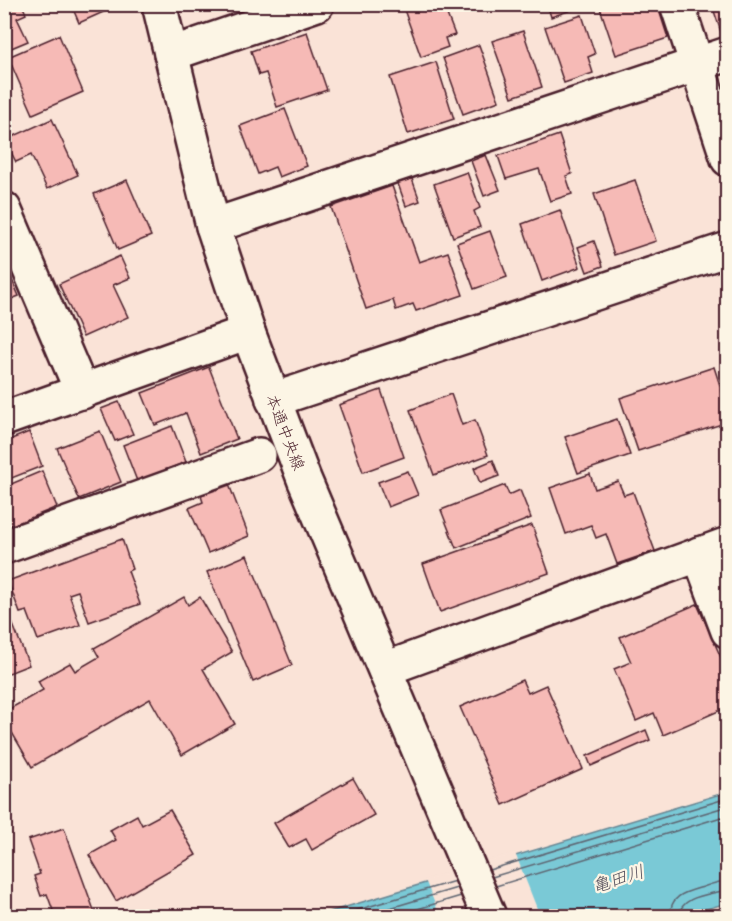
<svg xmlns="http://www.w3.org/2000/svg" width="732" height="921" font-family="Delius,'Klee One',sans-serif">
  <rect width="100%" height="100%" fill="#fae3d7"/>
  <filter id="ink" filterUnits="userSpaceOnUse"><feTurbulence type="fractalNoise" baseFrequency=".0167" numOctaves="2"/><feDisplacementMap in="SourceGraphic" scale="12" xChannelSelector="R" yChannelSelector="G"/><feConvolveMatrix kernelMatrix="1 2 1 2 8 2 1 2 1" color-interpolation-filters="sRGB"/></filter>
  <g filter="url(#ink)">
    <polygon fill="#7ac9d6" stroke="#678592" stroke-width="1.5" points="727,792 727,903 683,916 316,916"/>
    <polygon fill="#fae3d7" points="515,853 540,916 440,916 425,880"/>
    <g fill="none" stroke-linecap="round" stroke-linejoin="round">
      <g stroke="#5d636f" stroke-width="1.5">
        <polyline points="489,870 728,798"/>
        <polyline points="492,877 728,806"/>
        <polyline points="496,886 728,815"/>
        <polyline points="337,916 455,881"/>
        <polyline points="363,916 457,888"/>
        <polyline points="394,916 461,896"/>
        <path d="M670,916C670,895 686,892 703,887C711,884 719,881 728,881"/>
        <path d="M679,916C680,897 706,895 722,891L728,890"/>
      </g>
    </g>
    <g fill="#f6bab6" stroke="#4a1f2b" stroke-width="1.5">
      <polygon points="4,4 22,4 26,14 17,18 28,41 4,51"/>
      <polygon points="71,4 108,4 110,9 79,23"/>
      <polygon points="402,4 443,4 455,35 445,38 448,47 421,57"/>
      <polygon points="547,4 583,4 583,6 551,17"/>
      <polygon points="612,4 657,4 668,38 616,55 600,8"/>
      <polygon points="720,4 728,4 728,36 723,38 713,8 721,6"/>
      <polygon points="582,15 595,54 588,57 593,73 564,83 545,27"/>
      <polygon points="523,31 542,87 512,97 492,41"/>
      <polygon points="307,32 327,90 277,107 266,73 259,75 251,51"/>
      <polygon points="59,35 83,92 33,114 8,57"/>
      <polygon points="479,45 499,101 463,114 443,58"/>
      <polygon points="436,62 454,119 408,134 390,77"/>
      <polygon points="285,109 307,166 279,177 275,167 258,174 240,126"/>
      <polygon points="52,119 78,175 47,189 31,155 16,162 5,140"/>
      <polygon points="559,135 572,174 566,176 572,194 550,201 539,169 506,179 498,156"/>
      <polygon points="486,155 500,190 484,196 471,161"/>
      <polygon points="467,172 480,208 474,211 480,227 453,237 434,184"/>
      <polygon points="411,176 420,201 406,206 397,181"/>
      <polygon points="127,180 151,236 118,250 94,194"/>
      <polygon points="635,180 656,241 614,255 594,194"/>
      <polygon points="392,186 419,262 448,252 463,295 416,311 413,304 396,310 393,300 366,309 331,207"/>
      <polygon points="560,210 580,267 542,281 522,224"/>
      <polygon points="490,231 507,277 474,289 457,243"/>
      <polygon points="594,241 603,266 587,272 578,247"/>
      <polygon points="120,256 130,278 113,285 128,317 83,337 59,284"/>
      <polygon points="4,262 19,296 4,302"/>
      <polygon points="209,367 237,439 201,453 186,413 155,425 142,393"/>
      <polygon points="714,367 728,410 728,422 638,451 620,398"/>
      <polygon points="381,390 404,457 363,472 339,405"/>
      <polygon points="451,394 462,425 475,420 488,455 434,475 410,410"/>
      <polygon points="119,402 133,434 115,441 101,409"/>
      <polygon points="617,419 630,455 578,473 565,437"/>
      <polygon points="172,426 186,462 137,481 123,445"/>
      <polygon points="100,431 121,482 79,499 57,448"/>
      <polygon points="29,432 42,466 4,481 4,442"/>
      <polygon points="493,460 499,476 480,483 474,468"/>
      <polygon points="42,471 57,507 11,526 4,511 4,487"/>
      <polygon points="408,471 418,495 388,507 378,482"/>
      <polygon points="590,474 595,489 618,481 624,495 633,492 655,551 617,564 606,534 596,538 591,525 566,534 550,488"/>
      <polygon points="228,482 249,536 208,553 189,508 203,502 200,493"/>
      <polygon points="505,485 509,495 520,490 531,518 456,548 441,510"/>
      <polygon points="532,525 549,573 440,612 423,564"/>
      <polygon points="122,539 132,569 128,571 140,604 89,622 78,591 69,594 80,625 38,640 27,611 20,613 8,581"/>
      <polygon points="247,555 292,665 253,682 207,572"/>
      <polygon points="184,597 188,605 200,597 232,652 203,669 235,724 182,755 150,699 32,767 4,719 4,712 43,690 38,681 70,663 75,671 99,657 94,648"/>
      <polygon points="4,602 29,665 4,675"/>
      <polygon points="697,604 728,673 728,707 663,735 654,713 636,721 614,669 631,662 620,637"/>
      <polygon points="522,680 528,693 546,685 583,769 503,805 460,707"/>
      <polygon points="646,730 650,740 591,766 587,756"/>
      <polygon points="353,778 374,815 312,850 306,839 289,848 274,823"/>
      <polygon points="170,810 196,855 116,901 89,855 116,840 110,830 137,815 142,825"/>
      <polygon points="64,828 95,913 84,916 55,916 47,894 41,896 34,876 40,874 28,840"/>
    </g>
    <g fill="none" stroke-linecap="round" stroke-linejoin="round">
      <g stroke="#4a1f2b" stroke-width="38">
        <g id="minor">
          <polyline points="159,4 213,226 248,332 304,479 489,916"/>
          <polyline points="677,4 728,159"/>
          <polyline points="171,54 317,4"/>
          <polyline points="4,209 82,392"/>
          <polyline points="213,226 728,54"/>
          <polyline points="273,400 728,249"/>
          <polyline points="4,419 248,332"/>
          <polyline points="4,547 259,455"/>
          <polyline points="699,554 728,631"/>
          <polyline points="385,669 728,544"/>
        </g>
      </g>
      <use href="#minor" stroke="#fcf5e5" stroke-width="33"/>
    </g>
  </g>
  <g text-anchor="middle" stroke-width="4.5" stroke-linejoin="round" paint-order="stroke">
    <g font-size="16" fill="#4a1f2b" stroke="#fcf5e5">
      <text transform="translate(286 432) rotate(69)" y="6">本通中央線</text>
    </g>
    <g font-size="18" font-style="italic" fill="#58525e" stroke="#fcf5e5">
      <text transform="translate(618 879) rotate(-18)" y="6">亀田川</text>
    </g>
  </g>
  <rect width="732" height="921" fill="none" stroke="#fcf5e5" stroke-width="24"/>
  <rect x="12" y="12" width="708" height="897" fill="none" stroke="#4a1f2b" stroke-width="2" filter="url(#ink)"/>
</svg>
